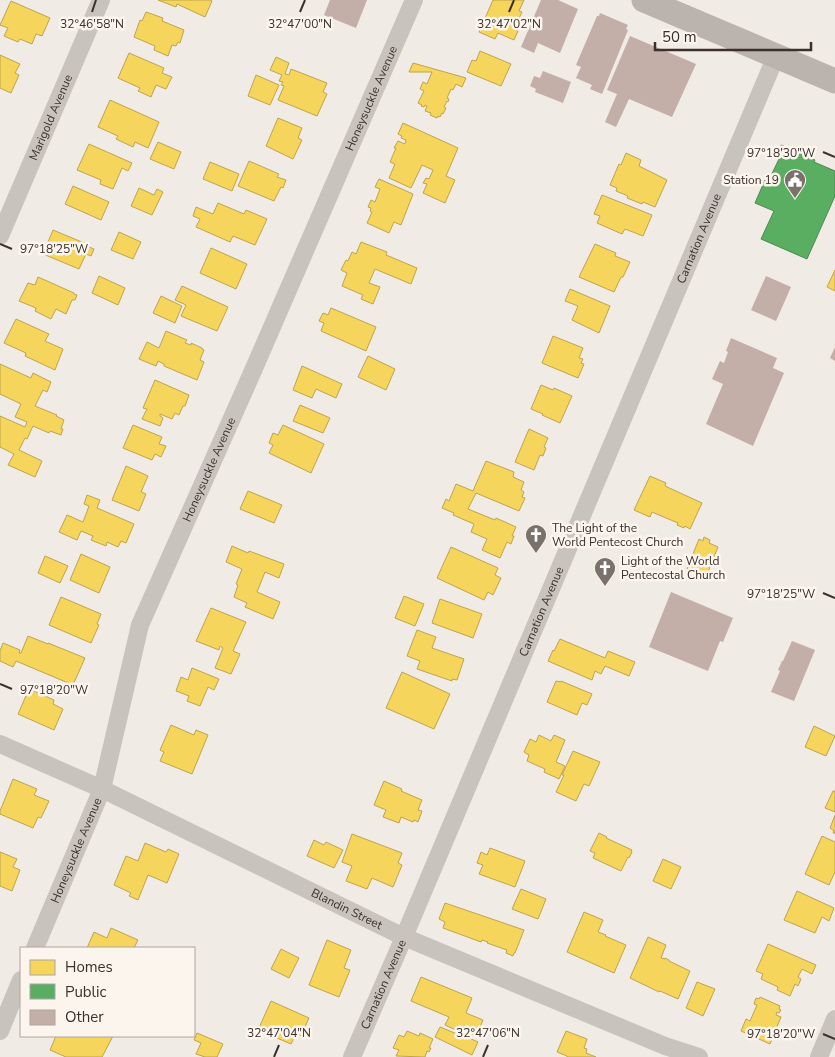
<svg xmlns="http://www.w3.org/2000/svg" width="835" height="1057" font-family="'Nunito Sans',sans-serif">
  <rect width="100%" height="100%" fill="#f0ebe5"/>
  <g fill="#f6d55c" stroke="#bea44d">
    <polygon points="158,0 210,0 212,1 205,17 177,4 176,7"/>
    <polygon points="493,0 524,0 519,11 522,12 514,29 518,31 514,40 498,33 495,39 479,32"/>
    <polygon points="11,1 50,18 42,36 36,34 32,44 20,39 18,42 4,36 8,28 0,25"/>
    <polygon points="146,12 163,18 162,21 184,30 180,43 178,42 176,46 172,45 168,56 154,50 155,46 134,37 140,20 142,21"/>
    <polygon points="480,51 511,64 501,86 467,72 472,60 476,61"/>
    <polygon points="129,53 164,68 162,73 172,77 166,89 156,85 151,97 138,91 140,88 118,78"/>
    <polygon points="0,55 20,64 15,73 19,75 11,93 0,88"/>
    <polygon points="276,57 289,63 285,74 289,75 291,69 327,83 323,92 327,94 317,116 278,100 284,86 281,85 283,82 279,81 282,75 270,70"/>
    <polygon points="413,63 466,78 462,87 456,84 453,90 451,89 447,98 449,99 448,102 447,101 444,107 446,108 443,114 442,113 440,117 438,116 437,118 430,115 431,113 425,111 427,106 425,105 424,107 421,106 422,105 418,103 424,91 420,89 423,82 427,84 432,72 409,72"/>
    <polygon points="256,75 279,85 270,105 248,96"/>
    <polygon points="110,100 159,122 148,148 135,142 133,147 116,139 118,136 98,127"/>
    <polygon points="278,118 302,128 298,138 302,140 293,159 266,146"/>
    <polygon points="403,123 458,148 446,176 455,180 445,203 423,193 427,184 423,183 426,178 429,179 433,170 422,165 411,188 389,178 395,164 390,162 396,148 394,148 398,141 405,144 406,140 401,138 402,136 398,134"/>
    <polygon points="158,142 181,152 174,169 150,159"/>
    <polygon points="89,144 132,163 128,171 122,168 113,189 100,184 101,180 77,170"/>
    <polygon points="626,153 641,160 639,166 667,180 655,207 643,202 642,204 627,198 628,196 616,191 617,188 610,185 619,164 621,165"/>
    <polygon points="249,161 279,174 277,177 286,180 283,188 281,187 274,201 238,186"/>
    <polygon points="210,162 239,174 232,191 203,179"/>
    <polygon points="379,179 413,194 401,225 394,222 389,233 367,223 372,212 370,211 371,208 368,207 371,200 375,202 380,189 375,187"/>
    <polygon points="73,186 109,202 101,220 65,204"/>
    <polygon points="139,188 154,195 157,189 163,192 152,215 131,206"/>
    <polygon points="602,195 652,215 643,236 625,229 622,234 597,223 600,216 594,214"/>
    <polygon points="218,203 244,214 246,210 267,219 255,245 233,236 230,242 196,227 200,219 193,216 196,207 213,214"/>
    <polygon points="53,230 89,245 89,247 94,249 91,256 86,254 79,269 43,254"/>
    <polygon points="119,232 141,242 133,259 111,250"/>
    <polygon points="361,242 387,252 386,255 417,268 411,284 375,269 369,283 380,287 373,304 361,299 363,295 342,286 347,273 341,270 346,260 348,261 352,252 356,254"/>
    <polygon points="595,244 616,253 615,256 630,262 623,277 621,277 614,292 579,277"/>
    <polygon points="211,248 247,264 236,289 200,273"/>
    <polygon points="835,270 835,291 827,287"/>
    <polygon points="99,276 125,288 118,305 92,293"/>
    <polygon points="38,277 74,293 74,294 77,295 75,300 72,300 66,314 56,309 51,319 35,311 36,308 19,301 28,283 35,285"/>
    <polygon points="182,286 228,307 217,331 181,316 186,305 175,300"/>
    <polygon points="570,289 610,306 599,333 572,320 578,306 565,301"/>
    <polygon points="161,296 182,306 175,323 153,313"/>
    <polygon points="331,308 376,327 366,351 321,331 324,323 319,321 323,313 328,315"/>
    <polygon points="16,319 49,334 45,341 63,349 55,370 25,356 26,353 4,343"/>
    <polygon points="166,331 187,340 185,343 191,345 191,343 202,348 202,349 204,350 200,360 204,362 197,380 164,366 164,364 158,361 156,366 139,359 147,342 159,348"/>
    <polygon points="553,336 583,348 579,358 583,359 581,363 584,364 578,378 542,363"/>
    <polygon points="368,356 395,369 386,390 358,377"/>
    <polygon points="0,364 31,378 33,373 51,382 47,392 43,390 35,406 57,415 56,416 64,420 61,429 63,429 61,435 50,431 49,433 33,426 27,439 25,438 19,450 42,461 35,477 8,465 14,454 0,447 0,416 25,427 27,422 15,417 21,404 0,394"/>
    <polygon points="302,366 342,384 336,398 316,389 312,398 293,390"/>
    <polygon points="155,380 189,395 185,406 183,406 179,415 175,413 172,419 160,414 160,416 163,418 160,426 142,419 147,409 143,408"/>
    <polygon points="541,385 553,390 554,388 572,396 560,423 542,415 543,414 531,409"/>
    <polygon points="300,405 330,418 323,433 293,421"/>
    <polygon points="133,425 162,437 159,444 166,446 161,457 155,454 152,460 123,448"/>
    <polygon points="283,425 324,444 311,473 269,453 273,445 269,443 273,433 278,435"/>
    <polygon points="529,429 548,438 544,447 546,448 543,456 540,455 534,470 515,462"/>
    <polygon points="486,461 514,472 513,477 524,482 521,490 524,492 522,497 525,498 519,511 476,493 468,509 495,520 496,518 516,527 512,536 514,536 511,544 507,542 500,558 482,550 487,539 471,532 474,524 453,515 454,513 442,508 446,499 449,501 456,484 473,491"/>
    <polygon points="126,466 148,476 141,492 146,494 139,511 112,500"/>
    <polygon points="650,476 666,483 665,486 702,503 690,529 685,526 684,528 677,525 678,523 652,512 650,517 634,510"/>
    <polygon points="248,491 282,505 274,523 240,509"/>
    <polygon points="87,495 100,500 97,508 134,524 126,543 121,541 118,547 107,542 106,546 91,540 93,536 81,531 77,540 59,532 67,515 83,522 89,506 84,504"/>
    <polygon points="704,537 710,540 709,543 718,547 706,577 687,569 699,539 703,541"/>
    <polygon points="232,546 248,553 249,551 284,564 279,578 265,572 257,592 280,602 273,619 245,607 247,603 234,597 238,585 236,584 242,569 226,562"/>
    <polygon points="451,547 498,568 495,575 501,578 493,595 488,592 484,600 437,578"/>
    <polygon points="81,554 110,567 99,593 70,580"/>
    <polygon points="45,556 68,566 60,583 38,573"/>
    <polygon points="404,596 424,604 415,626 395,618"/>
    <polygon points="61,597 101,614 97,624 99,625 91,643 49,625"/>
    <polygon points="440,599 482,614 473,638 432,623"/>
    <polygon points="211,608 246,622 233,651 240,654 231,674 215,668 223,648 220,646 219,650 196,641"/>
    <polygon points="417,630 436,637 432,648 464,659 457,680 452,679 452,681 417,669 420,661 407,656"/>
    <polygon points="28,636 48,644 48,643 85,658 73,685 16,661 13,667 0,661 0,651 3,643 20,650 19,653 21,653"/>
    <polygon points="560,639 605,658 608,651 635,662 629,676 605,666 601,674 595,671 592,680 548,661 553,650 554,651"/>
    <polygon points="192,668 219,679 214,690 208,687 200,706 187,701 189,696 176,691 181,677 188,680"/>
    <polygon points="402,672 450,694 434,729 386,708"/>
    <polygon points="556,681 561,682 561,681 592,694 587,705 582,703 577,715 547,702"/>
    <polygon points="29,689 54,700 53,704 63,709 54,730 18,714"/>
    <polygon points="171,725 194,735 196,730 208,735 192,774 160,761 164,752 160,750"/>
    <polygon points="814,726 835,736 826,756 805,747"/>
    <polygon points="539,735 551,741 554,735 565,740 556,762 565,766 559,779 544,772 545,769 527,761 529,755 524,752 530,739 536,742"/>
    <polygon points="573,751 600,762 589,786 584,784 576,801 556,792 564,775 562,775"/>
    <polygon points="13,779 37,789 34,795 49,801 41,818 38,817 33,828 0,814 0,811"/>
    <polygon points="384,781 402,789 401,791 422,800 418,810 422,811 418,822 414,820 413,822 401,817 399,823 383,817 386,810 374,805"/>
    <polygon points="833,791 835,791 835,812 825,808"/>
    <polygon points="835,815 835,833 833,833 834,831 830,828"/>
    <polygon points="599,833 607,837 606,838 632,850 631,852 632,852 629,858 628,857 621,871 593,858 595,853 590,851"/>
    <polygon points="352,834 402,853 398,863 402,865 393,887 372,878 367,889 346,881 352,866 342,862"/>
    <polygon points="822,836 835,842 835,872 829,885 805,874"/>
    <polygon points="314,840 324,845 326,842 343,850 334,868 307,856"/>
    <polygon points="145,843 166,852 168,849 179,854 167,883 148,875 138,900 129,896 131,893 114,885 126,856 138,861"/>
    <polygon points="490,848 525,861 515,887 479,874 483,865 477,863 481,852 487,855"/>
    <polygon points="0,852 17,859 13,867 20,870 12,891 0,886"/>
    <polygon points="663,859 681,867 671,889 653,881"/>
    <polygon points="521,889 546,899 538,919 512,909"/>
    <polygon points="797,891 834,908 829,921 822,917 815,933 784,920"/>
    <polygon points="445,903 524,930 515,953 514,953 513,956 506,953 507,950 487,943 488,942 482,940 481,942 443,928 445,922 439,919"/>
    <polygon points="584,912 603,920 598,932 606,935 605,936 626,945 614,973 567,952"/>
    <polygon points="111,928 138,940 134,948 87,948 94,932 107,938"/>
    <polygon points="648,937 666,945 661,958 665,959 665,958 669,960 669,961 690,971 678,999 660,991 659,992 630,978"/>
    <polygon points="327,940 351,950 344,968 350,970 339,997 309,985"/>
    <polygon points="768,944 816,965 812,974 802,969 798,977 801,979 798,986 795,984 790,996 777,990 778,987 761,979 763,974 756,971"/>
    <polygon points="281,949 299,958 289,978 271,969"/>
    <polygon points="421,977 472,998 466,1013 483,1020 476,1036 459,1029 458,1031 445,1025 449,1017 411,1001"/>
    <polygon points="697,982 715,989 703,1016 686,1008"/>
    <polygon points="760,997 780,1006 779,1009 781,1010 779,1013 777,1012 776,1015 781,1017 770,1044 741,1031 746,1019 750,1021 757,1005 754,1004 756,998 759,999"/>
    <polygon points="271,1001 309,1018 301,1036 296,1034 291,1044 258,1030"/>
    <polygon points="440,1027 457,1034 458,1033 478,1042 472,1055 435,1037"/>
    <polygon points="407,1031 419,1036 420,1033 433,1039 429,1048 431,1048 429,1052 427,1051 425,1057 396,1056 399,1050 393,1048 399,1035 404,1037"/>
    <polygon points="566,1031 587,1039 584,1048 587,1049 586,1053 596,1057 567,1057 567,1056 557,1052"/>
    <polygon points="197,1033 223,1044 217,1057 205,1057 196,1054 201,1043 194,1040"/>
    <polygon points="56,1036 113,1036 102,1057 66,1057 50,1050"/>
  </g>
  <polygon fill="#5aae61" stroke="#518851" points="781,145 815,160 814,162 835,171 835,196 807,259 761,239 774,211 755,203 765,180 768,182 779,159 776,158"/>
  <g fill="#c3afa7">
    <polygon points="330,0 367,0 356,28 324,15"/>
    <polygon points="541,0 558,0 578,9 560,53 538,43 534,53 521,47"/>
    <polygon points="600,13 628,25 626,29 628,30 602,94 590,89 592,85 576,78 581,67 576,65 597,16 599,16"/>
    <polygon points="630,36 696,64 672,117 629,99 616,127 605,122 617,94 607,90"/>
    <polygon points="543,71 571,82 563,103 535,92 536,89 530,86 534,76 540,78"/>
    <polygon points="766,276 791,287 776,321 751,310"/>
    <polygon points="731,338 777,358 773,368 784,373 753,446 706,424 723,384 712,379 720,361 724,363 728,352 726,351"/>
    <polygon points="835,347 835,361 830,358"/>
    <polygon points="671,592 733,618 723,642 720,641 708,671 649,647"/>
    <polygon points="792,641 815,650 794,701 771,692 780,671 778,670 782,661 783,661"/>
  </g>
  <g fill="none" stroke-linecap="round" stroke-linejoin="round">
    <g stroke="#c9c3be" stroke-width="18">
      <path id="s1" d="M0,236L101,0"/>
      <path id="s2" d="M0,744L102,789L404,937L665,1046L699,1057"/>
      <path id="s3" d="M35,948L102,789L140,625L252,373L414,0"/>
      <polyline points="0,1031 21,980"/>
      <path id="s4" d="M352,1057L404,937L776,56"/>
      <polyline points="819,1057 835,1019"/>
    </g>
    <polyline stroke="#bab3ae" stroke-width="25" points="644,0 835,81"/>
  </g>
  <path fill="none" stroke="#3b302b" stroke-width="2" d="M92,12L96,0M300,12L305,0M509,12L514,0M823,152L835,157M0,244L12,249M823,593L835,598M0,684L12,689M823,1034L835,1039M274,1057L279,1045M483,1057L488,1045"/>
  <defs>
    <g id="civic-pin" transform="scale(1.125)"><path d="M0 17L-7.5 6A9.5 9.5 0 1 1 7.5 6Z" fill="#7a716c" stroke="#fbf5ee"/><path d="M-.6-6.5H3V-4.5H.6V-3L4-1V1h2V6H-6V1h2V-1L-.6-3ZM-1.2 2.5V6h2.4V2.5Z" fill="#fff"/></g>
    <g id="church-pin" transform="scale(1.125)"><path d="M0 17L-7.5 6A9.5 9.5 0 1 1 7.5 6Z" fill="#7a716c" stroke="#fbf5ee"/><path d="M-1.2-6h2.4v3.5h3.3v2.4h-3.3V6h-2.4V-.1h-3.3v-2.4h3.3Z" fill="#fff"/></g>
  </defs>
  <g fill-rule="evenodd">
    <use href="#civic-pin" x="795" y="180"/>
    <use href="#church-pin" x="536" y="535"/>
    <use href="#church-pin" x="605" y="568"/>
  </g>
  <g text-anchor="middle" stroke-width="5" stroke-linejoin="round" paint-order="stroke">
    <g font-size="12" fill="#3b302b" stroke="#fbf5ee">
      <text dy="4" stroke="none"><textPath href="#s3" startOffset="916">Honeysuckle Avenue</textPath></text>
      <text dy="4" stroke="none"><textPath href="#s1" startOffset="129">Marigold Avenue</textPath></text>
      <text dy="4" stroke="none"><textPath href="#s4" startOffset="889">Carnation Avenue</textPath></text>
      <text dy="4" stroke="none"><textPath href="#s3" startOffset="511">Honeysuckle Avenue</textPath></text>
      <text dy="4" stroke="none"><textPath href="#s4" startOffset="484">Carnation Avenue</textPath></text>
      <text dy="4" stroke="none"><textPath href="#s3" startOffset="106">Honeysuckle Avenue</textPath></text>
      <text dy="4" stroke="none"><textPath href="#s2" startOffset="384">Blandin Street</textPath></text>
      <text dy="4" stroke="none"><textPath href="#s4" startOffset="79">Carnation Avenue</textPath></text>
    </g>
    <g font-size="12" fill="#3b302b" stroke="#fbf5ee" text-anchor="start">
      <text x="779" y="184" text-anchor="end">Station 19</text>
      <text x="552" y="532">The Light of the<tspan x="552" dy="14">World Pentecost Church</tspan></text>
      <text x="621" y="565">Light of the World<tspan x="621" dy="14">Pentecostal Church</tspan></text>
    </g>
  </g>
  <g font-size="12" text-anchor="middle" fill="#3b302b" stroke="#fbf5ee" stroke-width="5" stroke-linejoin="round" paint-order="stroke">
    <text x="92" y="28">32°46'58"N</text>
    <text x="300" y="28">32°47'00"N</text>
    <text x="509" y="28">32°47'02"N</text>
    <text x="781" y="157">97°18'30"W</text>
    <text x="54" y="253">97°18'25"W</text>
    <text x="781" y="598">97°18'25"W</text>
    <text x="54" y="694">97°18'20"W</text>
    <text x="279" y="1037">32°47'04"N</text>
    <text x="488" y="1037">32°47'06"N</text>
    <text x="781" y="1038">97°18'20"W</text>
  </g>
  <rect x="20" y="947" width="175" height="90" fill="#fbf5ee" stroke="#aea6a0"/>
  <rect x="30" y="960" width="25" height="15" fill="#f6d55c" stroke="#aea6a0"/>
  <text x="65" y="972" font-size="15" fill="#3b302b">Homes</text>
  <rect x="30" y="984" width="25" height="15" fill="#5aae61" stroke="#aea6a0"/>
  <text x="65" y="997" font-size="15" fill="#3b302b">Public</text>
  <rect x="30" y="1010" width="25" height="15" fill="#c3afa7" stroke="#aea6a0"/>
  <text x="65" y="1022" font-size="15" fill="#3b302b">Other</text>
  <path d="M655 42v8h156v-8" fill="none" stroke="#3b302b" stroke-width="2.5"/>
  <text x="662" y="42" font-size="15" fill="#3b302b" stroke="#fbf5ee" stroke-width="4" paint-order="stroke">50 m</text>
</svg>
